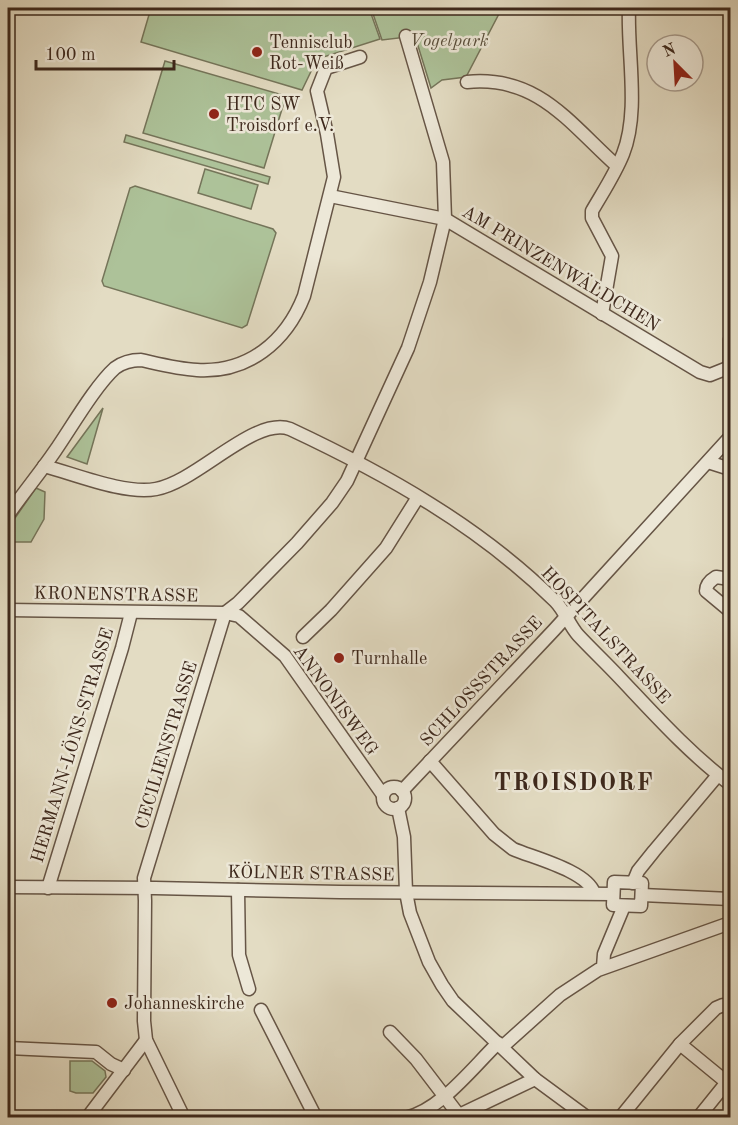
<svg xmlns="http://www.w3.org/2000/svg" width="738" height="1125" font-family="'Old Standard TT',serif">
  <rect width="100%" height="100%" fill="#e3dcc3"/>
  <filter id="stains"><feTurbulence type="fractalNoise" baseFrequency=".00333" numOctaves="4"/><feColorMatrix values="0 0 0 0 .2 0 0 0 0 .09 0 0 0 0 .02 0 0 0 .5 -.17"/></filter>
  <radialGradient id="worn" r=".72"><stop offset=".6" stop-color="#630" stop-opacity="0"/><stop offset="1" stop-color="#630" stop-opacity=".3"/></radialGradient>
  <g fill="#adc299" stroke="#75755a" stroke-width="1.5">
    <polygon points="151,8 369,8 380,39 317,59 302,90 141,42"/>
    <polygon points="371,8 502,8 466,77 442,80 431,88 415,36 382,40"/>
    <polygon points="165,61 286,96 264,168 143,133"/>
    <polygon points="126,135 270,177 268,184 124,142"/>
    <polygon points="205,169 258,185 251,209 198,193"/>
    <polygon points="135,186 273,229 276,233 247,325 242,328 104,286 102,281 130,188"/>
    <polygon points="103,408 87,464 67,457"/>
    <polygon points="36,488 45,492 44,519 31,542 8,542 8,528"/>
    <polygon points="70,1061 92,1061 105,1071 106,1077 93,1093 76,1093 70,1091"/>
  </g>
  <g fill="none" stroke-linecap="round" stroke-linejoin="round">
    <g stroke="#665546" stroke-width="15">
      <g id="minor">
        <path d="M467,82C538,75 569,123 617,166"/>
        <polyline points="330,196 445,219 700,372 710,375 730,367"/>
        <path d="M602,314L612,256L592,218V211C603,192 615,174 623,154C640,111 627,53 629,8"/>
        <polyline points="730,339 730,365"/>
        <polyline points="708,462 730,469"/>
        <path d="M44,466C75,474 125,495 156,489C197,482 254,416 290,429C386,474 479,526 555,601C565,611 569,625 578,635C591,649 606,663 619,677C655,715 689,753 730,784"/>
        <path d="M8,515C23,493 40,473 55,451C71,428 95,386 115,368C123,362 132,360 141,360C159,364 178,369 197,370C248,373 286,342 304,296L334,177L327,134L317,91L326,68L360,57"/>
        <path d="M730,579L716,577C711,580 706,585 706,591L730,611"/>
        <polyline points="8,610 225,613 239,616 285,656 383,795"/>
        <polyline points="225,613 238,603 297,543 332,503 347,481 408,348 430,282 445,219 443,162 406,36"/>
        <polyline points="303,637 331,610 386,548 418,497"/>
        <path d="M430,761L494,834L513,849C534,858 587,871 594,893"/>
        <circle cx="394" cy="798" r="11"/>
        <polyline points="402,791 554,630 730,437"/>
        <polyline points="398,808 404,837 406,892 410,913 429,962 442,985 453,1001 535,1079 588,1118"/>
        <polygon points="614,882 642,883 641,906 613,905"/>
        <polyline points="633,883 638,871 654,851 718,775"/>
        <polyline points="8,887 155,888 340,892 613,894"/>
        <polyline points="48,888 122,648 131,613"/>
        <polyline points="238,890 239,955 249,989"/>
        <polyline points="642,895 730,899"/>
        <polyline points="603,967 604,954 624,906"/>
        <polyline points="261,1010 316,1118"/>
        <polyline points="390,1032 416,1059 458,1114"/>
        <polyline points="680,1044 730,1085"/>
        <polyline points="502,1047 560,995 598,970 730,923"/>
        <polyline points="8,1048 96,1052 111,1064 124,1070"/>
        <polyline points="87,1118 146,1040"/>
        <polyline points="184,1118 146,1040 144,1021 145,901 144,878 225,613"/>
        <path d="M405,1118C440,1111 473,1067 498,1043"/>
        <polyline points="453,1118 535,1079"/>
        <polyline points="620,1118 680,1044 716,1008 723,1005 730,1009"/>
        <polyline points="698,1118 727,1082"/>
      </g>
    </g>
    <use href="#minor" stroke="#ede8d8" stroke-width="12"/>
  </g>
  <g fill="#8f2418" stroke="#ede8d8" stroke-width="2">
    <circle cx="257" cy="52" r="6"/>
    <circle cx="214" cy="114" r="6"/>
    <circle cx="339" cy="658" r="6"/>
    <circle cx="112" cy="1003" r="6"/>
  </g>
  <g text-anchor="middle" stroke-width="5" stroke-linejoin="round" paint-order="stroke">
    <g font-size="18" font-style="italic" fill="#594e3b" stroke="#ede8d8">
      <text x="449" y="46">Vogelpark</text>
    </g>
    <g font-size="18" fill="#3d281c" stroke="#ede8d8" text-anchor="start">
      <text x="269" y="48">Tennisclub<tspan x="269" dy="21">Rot-Weiß</tspan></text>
      <text x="226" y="110">HTC SW<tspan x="226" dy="21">Troisdorf e.V.</tspan></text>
      <text x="351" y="664">Turnhalle</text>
      <text x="124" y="1009">Johanneskirche</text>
    </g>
    <g font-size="18" fill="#3d281c" stroke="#ede8d8">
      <text transform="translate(561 268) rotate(31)" y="6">AM PRINZENWÄLDCHEN</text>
      <text transform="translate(116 594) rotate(1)" y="6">KRONENSTRASSE</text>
      <text transform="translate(606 635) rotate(47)" y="6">HOSPITALSTRASSE</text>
      <text transform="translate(481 681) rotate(-47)" y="6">SCHLOSSSTRASSE</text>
      <text transform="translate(336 700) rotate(54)" y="6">ANNONISWEG</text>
      <text transform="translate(72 745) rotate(-73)" y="6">HERMANN-LÖNS-STRASSE</text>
      <text transform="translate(166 745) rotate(-73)" y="6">CECILIENSTRASSE</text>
      <text transform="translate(311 873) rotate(1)" y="6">KÖLNER STRASSE</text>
    </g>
    <g font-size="24" font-weight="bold" letter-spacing="1.5" fill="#3d281c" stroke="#ede8d8">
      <text x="574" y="790">TROISDORF</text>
    </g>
  </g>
  <rect width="738" height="1125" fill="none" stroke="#e3dcc3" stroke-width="30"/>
  <rect x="9" y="9" width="720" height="1107" fill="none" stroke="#3d281c" stroke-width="3"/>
  <rect x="15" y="15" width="708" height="1095" fill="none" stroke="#3d281c" stroke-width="1.5"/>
  <g transform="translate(675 63) rotate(336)"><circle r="28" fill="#ede8d8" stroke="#a79b8d" stroke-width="1.5"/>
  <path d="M0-4.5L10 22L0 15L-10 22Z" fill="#8f2418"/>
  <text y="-9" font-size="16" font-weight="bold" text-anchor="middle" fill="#3d281c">N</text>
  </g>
  <path d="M36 60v9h138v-9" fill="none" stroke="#3d281c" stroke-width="3"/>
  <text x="45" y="60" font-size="18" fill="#3d281c" stroke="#ede8d8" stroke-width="4.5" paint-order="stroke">100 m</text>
  <rect width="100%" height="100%" filter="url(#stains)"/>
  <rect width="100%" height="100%" fill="url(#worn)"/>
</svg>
